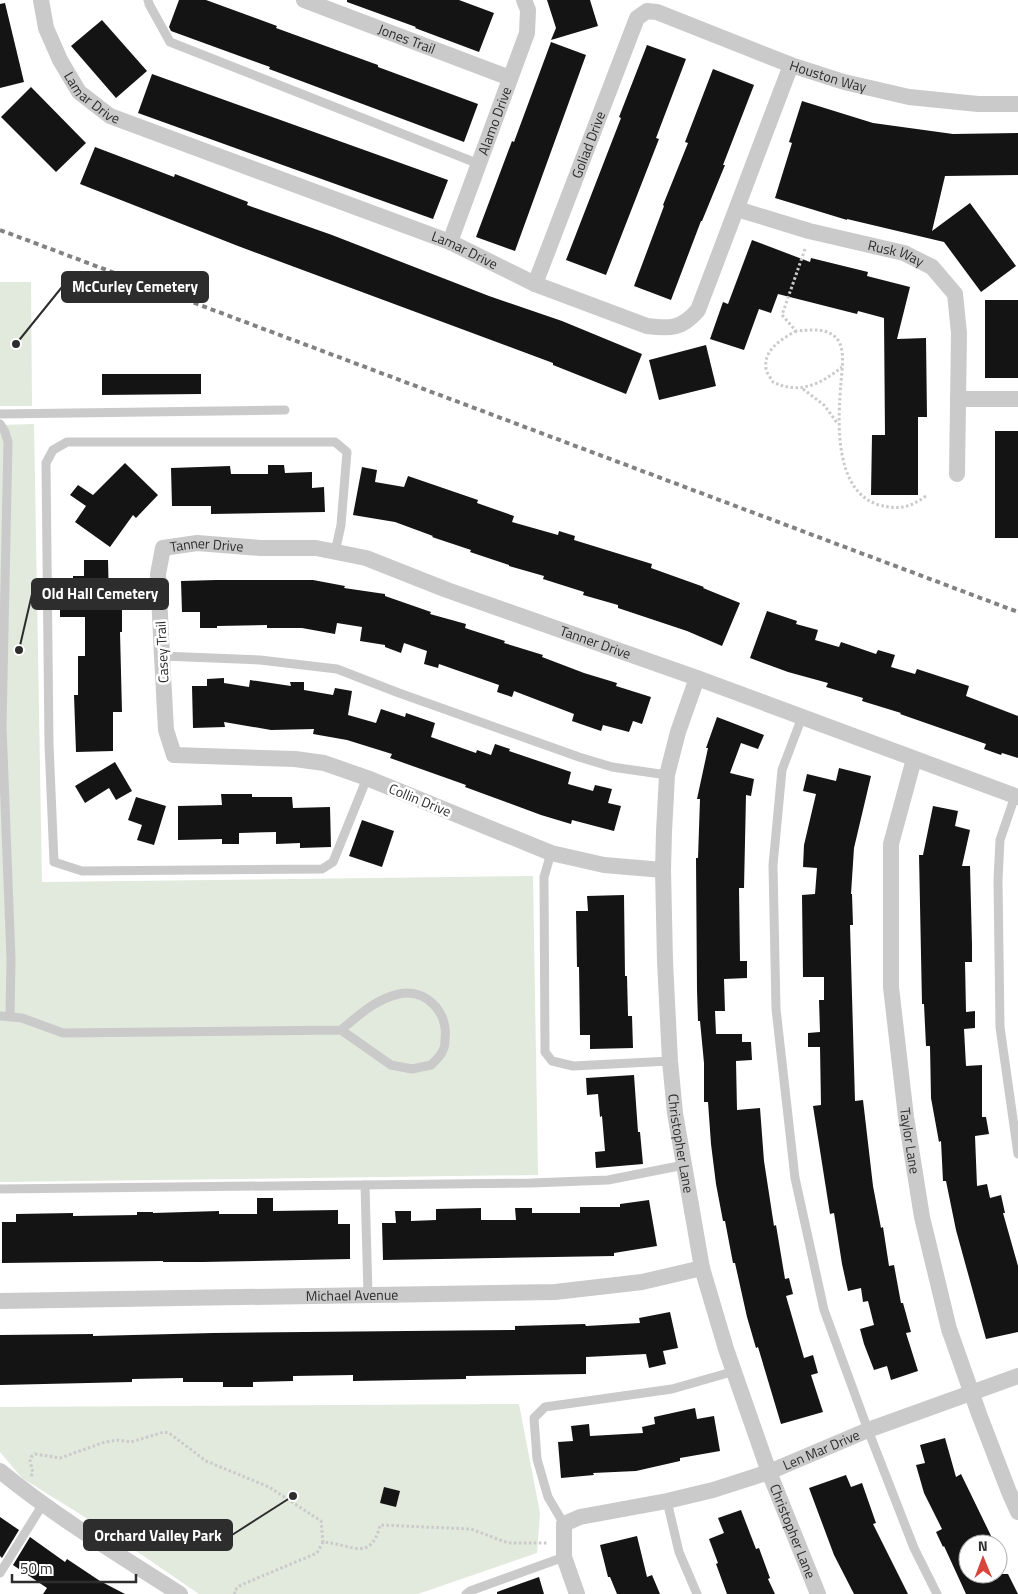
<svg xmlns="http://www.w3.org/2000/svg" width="1018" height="1594" font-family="'Titillium Web',sans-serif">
  <rect width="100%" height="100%" fill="#fff"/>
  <g fill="#e1eadc">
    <polygon points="0,282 31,282 32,406 0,406"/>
    <polygon points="34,424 42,882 533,876 538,1175 0,1182 0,425"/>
    <polygon points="519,1404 540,1513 537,1553 418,1594 199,1594 104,1529 22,1478 0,1452 0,1407"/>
  </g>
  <g fill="#141414">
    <polygon points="179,0 206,0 277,26 276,28 378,65 378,67 478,104 464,142 269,69 270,67 171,31 169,27"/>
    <polygon points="347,0 459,0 494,13 479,52 415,28 416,27 347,2"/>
    <polygon points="547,0 590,0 598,26 551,40 556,28"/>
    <polygon points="5,3 24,82 0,88 0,4"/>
    <polygon points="102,20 147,71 116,98 71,46"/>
    <polygon points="551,42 586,55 515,251 476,237 512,141 514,142"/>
    <polygon points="647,45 686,59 656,138 659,139 606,275 566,260 621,118 619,117"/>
    <polygon points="713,69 754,85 723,165 725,165 702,221 701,221 671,300 634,286 664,206 663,205 688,143 685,142"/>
    <polygon points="152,74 448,180 433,219 138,113"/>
    <polygon points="31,87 86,143 56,172 1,117"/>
    <polygon points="802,101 873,123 953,134 1018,133 1018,175 945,176 932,231 970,203 1016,266 981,292 944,242 847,219 847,220 775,198 792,143 789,142"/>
    <polygon points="95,147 174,177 175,174 248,202 247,205 332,235 489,296 562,321 642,354 626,394 553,365 553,363 238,246 80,184"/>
    <polygon points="752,240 810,262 811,258 868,272 867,276 910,287 897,339 926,338 927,417 918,417 918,495 871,495 872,435 885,435 884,318 858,311 857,314 778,294 771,313 759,309 744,350 710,339 723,302 728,304"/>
    <rect x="985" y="300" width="33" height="78"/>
    <polygon points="706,345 716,386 659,400 649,360"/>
    <polygon points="102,374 201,374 201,394 102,395"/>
    <rect x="995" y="431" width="23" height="107"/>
    <polygon points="125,463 158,495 136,518 133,515 110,547 75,522 86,506 70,495 78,485 93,495"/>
    <polygon points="268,465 284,465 285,473 312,472 312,488 324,487 325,512 211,514 211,506 172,506 171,468 230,466 231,474 268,474"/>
    <polygon points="362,467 377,470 375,482 404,487 408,476 478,500 477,503 514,516 512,522 558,535 559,531 575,536 574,540 652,564 651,568 704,587 703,588 740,603 722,646 687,631 618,608 618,605 583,595 584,592 543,579 544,576 509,566 509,565 470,552 471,550 432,537 433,536 395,522 353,515"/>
    <polygon points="84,560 108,560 109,601 122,601 122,632 120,632 122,712 113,712 113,751 76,752 74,695 78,695 78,656 85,656 85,617 60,617 60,603 71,603 71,600 73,600 73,576 84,576"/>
    <polygon points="216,580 313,580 345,586 344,588 385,594 385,596 431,612 430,614 466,624 465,628 505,641 504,643 543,655 542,657 584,673 617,683 616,686 651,697 642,724 633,721 629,732 603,725 601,731 572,721 574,714 514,691 512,697 497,692 499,685 439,664 438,668 424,664 427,651 404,643 401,653 385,647 385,645 360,641 362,627 337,623 335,634 302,628 267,628 267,625 217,626 217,628 200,628 200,612 182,612 181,581"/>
    <polygon points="767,611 797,621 796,624 818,630 815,640 839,647 841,642 876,654 878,650 895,655 891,667 915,674 917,669 969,686 966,696 1018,716 1018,758 1002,753 1001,755 984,749 986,744 900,714 901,713 862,701 863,698 826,687 828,683 788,672 750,658"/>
    <polygon points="224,678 224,683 249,687 250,680 291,686 290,682 304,682 304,690 333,695 335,688 352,691 348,715 376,723 381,709 405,717 406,713 435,723 431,737 476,753 477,750 491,755 495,744 510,749 509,751 571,772 568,784 593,791 595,785 612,789 608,803 621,806 614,831 572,820 571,824 541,815 465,787 466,785 390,758 392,754 347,740 313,734 314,729 271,730 224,722 225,727 193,728 192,686 207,686 207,679"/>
    <polygon points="717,717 764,735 758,749 741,743 730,773 754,779 751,796 746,795 744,888 739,888 740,961 747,961 747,978 724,979 725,1011 715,1011 716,1034 742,1034 742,1042 751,1042 752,1060 736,1061 737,1110 760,1108 764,1161 774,1226 776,1225 785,1279 789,1278 793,1294 786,1296 804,1358 813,1355 818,1373 811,1375 823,1412 781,1424 758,1347 756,1348 747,1317 735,1263 733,1263 725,1221 723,1221 716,1184 711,1144 708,1102 704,1102 704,1063 700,1021 698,1021 697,990 696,858 698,858 700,799 697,799 708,748 706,748"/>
    <polygon points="115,762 132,791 116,800 109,788 85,803 75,786"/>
    <polygon points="839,768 871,776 854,848 851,894 852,894 853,925 850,925 855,1101 863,1100 873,1186 881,1228 883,1227 889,1266 894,1265 901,1303 903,1303 911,1332 906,1333 918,1371 891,1380 887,1366 874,1370 864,1344 860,1329 874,1325 868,1301 863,1302 861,1288 848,1291 842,1264 834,1213 830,1214 813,1106 821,1105 820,1047 808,1047 808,1033 820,1032 819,1000 824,1000 824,977 803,977 802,895 815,894 817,868 803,867 804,845 816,794 803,791 807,774 836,781"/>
    <polygon points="221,794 252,794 252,797 292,797 293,808 330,807 331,847 300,848 300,843 276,844 276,832 239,833 239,844 222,844 222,839 178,840 178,806 222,805"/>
    <polygon points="136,797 166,806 154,845 137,840 142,825 128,820"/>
    <polygon points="933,806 958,811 955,826 970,830 962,866 970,866 972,945 972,962 965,962 966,1012 975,1011 975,1028 964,1029 966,1066 982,1065 982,1117 986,1117 989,1134 975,1136 977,1186 987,1184 990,1198 1001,1195 1005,1213 1003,1213 1018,1266 1018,1332 986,1339 956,1230 946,1181 943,1181 941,1141 939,1142 931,1098 930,1046 926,1046 924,1004 922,1004 919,855 923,855"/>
    <polygon points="362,820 394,831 382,867 349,856"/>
    <polygon points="624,895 625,976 627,976 628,1016 632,1016 633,1048 590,1049 590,1035 580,1035 579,967 577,967 576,911 588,911 587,896"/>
    <polygon points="634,1075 638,1132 640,1132 643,1164 596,1168 595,1152 605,1151 602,1116 600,1117 598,1094 587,1095 586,1078"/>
    <polygon points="257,1198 273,1198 273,1211 338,1210 338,1224 350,1224 350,1259 203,1262 163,1262 163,1261 2,1263 2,1222 16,1222 16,1214 73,1213 73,1216 137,1215 137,1212 153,1212 153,1213 219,1211 219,1214 257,1214"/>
    <polygon points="649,1200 657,1246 614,1253 614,1256 383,1260 382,1223 396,1223 395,1211 411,1211 411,1221 436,1220 436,1209 481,1208 481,1220 516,1220 515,1208 532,1208 532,1213 580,1213 580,1207 620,1207 620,1204"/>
    <polygon points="670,1312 678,1348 663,1351 666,1364 649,1368 646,1354 586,1357 586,1374 466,1376 466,1379 353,1381 353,1375 293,1376 293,1381 253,1382 253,1387 223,1387 223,1382 183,1382 183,1378 132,1379 132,1382 0,1385 0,1335 93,1334 93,1336 213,1333 515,1330 515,1326 585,1324 586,1326 640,1323 639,1318"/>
    <polygon points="695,1408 697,1419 714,1416 720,1451 680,1458 680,1461 636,1471 593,1473 594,1475 561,1478 558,1442 573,1441 571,1426 589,1424 590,1436 643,1433 642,1427 655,1424 654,1417"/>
    <polygon points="945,1438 956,1477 961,1474 995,1544 968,1544 968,1574 1008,1574 1018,1594 966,1594 944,1546 943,1547 936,1532 942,1529 924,1493 916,1465 925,1463 920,1445"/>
    <polygon points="846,1475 851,1487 862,1483 876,1523 873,1524 908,1594 854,1594 834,1555 809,1488"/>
    <polygon points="384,1487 400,1491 396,1507 380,1503"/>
    <polygon points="741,1510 756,1549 759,1548 770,1578 768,1579 775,1594 727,1594 716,1564 718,1563 709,1539 724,1533 718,1518"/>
    <polygon points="0,1517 19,1530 2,1558 0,1556"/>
    <polygon points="637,1536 647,1577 652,1575 660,1594 617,1594 610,1577 608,1577 600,1545"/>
    <polygon points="30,1537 65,1562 67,1559 100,1581 125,1594 43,1594 47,1588 13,1565"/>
    <polygon points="539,1577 544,1594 497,1594 497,1592"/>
  </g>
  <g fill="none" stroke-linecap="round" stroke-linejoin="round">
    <g stroke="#cacaca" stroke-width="3" stroke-dasharray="2.5 2.5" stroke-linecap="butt">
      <path d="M805,249L782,315L796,331C811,330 828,327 838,340C845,350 842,371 841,382C838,419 833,491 879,505C899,510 909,508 926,496"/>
      <path d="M796,331C783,338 763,350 766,368C766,373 771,378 773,382C799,395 821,384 842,367"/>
      <polyline points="803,389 824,405 838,424"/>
      <polyline points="31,1476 33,1473 30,1461 31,1457 35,1454 60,1458 105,1442 118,1440 131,1442 164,1432 169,1433 206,1461 269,1487 321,1521 323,1542"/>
      <path d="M235,1594L234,1591L241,1585L317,1553L323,1542C351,1544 371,1563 380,1525L471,1529L508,1543H548"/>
    </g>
    <g stroke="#cacaca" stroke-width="9">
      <polyline points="148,0 149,4 170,42 479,164"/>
      <polyline points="0,414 285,410"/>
      <polyline points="0,424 5,432 8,442 2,726 11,959 10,1016"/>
      <polyline points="335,552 341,525 347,452 335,442 67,442 53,450 46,463 49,744 54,862 82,871 322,869 333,862 367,778"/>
      <polyline points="162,656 260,660 337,669 399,693 579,757 612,767 667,775"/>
      <polyline points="802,717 782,770 773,865 776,1009 795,1178 824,1310 868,1430 914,1548 937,1594"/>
      <polyline points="1015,796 1000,840 998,880 1000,1027 1018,1154"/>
      <polyline points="551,853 544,877 545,1052 552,1061 573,1066 670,1061"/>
      <path d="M0,1016L22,1018L63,1033L341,1030L391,1065L412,1069L431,1065C435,1061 441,1056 443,1050C445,1047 445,1042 445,1039C449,1013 426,988 399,994C376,999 359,1015 341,1030"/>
      <polyline points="365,1185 368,1295"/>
      <polyline points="0,1189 532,1183 608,1180 684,1165"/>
      <polyline points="667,1501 679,1552 697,1594"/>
      <polyline points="564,1524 548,1497 537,1459 534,1418 545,1407 672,1389 735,1371"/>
      <polyline points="0,1573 43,1504"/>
      <polyline points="466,1594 470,1591 564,1557"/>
    </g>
    <g stroke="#cacaca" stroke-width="16">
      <path id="s1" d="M41,0L46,28L60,60L79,92L110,116L450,242L535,284L647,326C670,329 682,329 698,310L791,65"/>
      <path id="s2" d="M304,0L510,78"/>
      <path id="s3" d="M737,209L809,231L904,253L932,267L955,294L959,333L957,474"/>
      <path id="s4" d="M450,242L527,33L528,10L524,0"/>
      <path id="s5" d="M535,284L637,18L647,11L657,12L791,65L844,82L909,97L978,104H1018"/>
      <polyline points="958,399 1018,399"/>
      <path id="s6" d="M697,678L678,732L667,775L664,832L663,870L665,961L670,1061L675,1113L702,1268L726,1349L769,1472L818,1594"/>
      <path id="s7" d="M914,759L891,844V987L906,1117L922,1217L949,1329L979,1414L1009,1492L1018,1512"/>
      <path id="s8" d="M663,870L604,865L551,853L367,778L324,763L295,759L174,755L166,730L162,656L158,574L163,548L197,543L261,548H316L366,558L447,590L697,678L1018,797"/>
      <path id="s9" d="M0,1301L555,1292L642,1282L702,1268"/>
      <path d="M0,1471C56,1517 119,1555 180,1594"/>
      <path id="s10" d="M577,1594L564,1557V1524L580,1517L667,1501L713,1490L769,1472L868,1430L1018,1376"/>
    </g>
    <polyline stroke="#828282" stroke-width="4" stroke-dasharray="5 4" stroke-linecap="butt" points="0,230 1018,612"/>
  </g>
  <g text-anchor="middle" stroke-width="5" stroke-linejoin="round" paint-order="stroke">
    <g font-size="14" fill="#2d2d2d" stroke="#fff">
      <text dy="5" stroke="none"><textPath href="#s2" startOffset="110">Jones Trail</textPath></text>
      <text dy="5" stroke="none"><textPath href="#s5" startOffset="490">Houston Way</textPath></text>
      <text dy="5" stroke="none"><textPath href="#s1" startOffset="114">Lamar Drive</textPath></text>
      <text dy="5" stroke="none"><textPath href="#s4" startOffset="129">Alamo Drive</textPath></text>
      <text dy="5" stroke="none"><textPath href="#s5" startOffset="149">Goliad Drive</textPath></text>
      <text dy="5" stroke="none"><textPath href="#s1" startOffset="519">Lamar Drive</textPath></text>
      <text dy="5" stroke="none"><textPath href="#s3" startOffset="165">Rusk Way</textPath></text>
      <text dy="5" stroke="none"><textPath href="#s8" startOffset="761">Tanner Drive</textPath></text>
      <text dy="5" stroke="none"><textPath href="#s8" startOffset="1166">Tanner Drive</textPath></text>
      <text transform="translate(162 652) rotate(-93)" y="5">Casey Trail</text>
      <text transform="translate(420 800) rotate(22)" y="5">Collin Drive</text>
      <text dy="5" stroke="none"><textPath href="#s7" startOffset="386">Taylor Lane</textPath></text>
      <text dy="5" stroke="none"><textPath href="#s6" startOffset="471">Christopher Lane</textPath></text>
      <text dy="5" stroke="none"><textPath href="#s9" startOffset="352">Michael Avenue</textPath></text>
      <text dy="5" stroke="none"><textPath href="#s10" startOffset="341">Len Mar Drive</textPath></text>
      <text dy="5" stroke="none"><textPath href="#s6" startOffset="876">Christopher Lane</textPath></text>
    </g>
  </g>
  <path fill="none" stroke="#2d2d2d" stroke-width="2" d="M16 344L62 287M19 650L32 594M293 1496L232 1535"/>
  <g fill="#2d2d2d" stroke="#fff" stroke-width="2">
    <circle cx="16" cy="344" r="5"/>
    <circle cx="19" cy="650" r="5"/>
    <circle cx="293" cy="1496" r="5"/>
  </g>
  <g fill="#2d2d2d" stroke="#2d2d2d" stroke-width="2">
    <rect x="62" y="272" width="146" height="30" rx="5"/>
    <rect x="32" y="579" width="136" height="30" rx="5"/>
    <rect x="84" y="1520" width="148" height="30" rx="5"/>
  </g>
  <g font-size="15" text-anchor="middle" font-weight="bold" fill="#fff">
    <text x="135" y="292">McCurley Cemetery</text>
    <text x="100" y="599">Old Hall Cemetery</text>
    <text x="158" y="1541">Orchard Valley Park</text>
  </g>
  <g transform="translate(983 1559) rotate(359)"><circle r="24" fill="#ffffff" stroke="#ababab"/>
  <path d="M0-4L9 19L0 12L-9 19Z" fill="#d7453c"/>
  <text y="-8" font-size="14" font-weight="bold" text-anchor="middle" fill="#2d2d2d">N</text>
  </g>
  <path d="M12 1574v8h124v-8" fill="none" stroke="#2d2d2d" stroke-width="2.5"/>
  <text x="20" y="1574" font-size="15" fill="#2d2d2d" stroke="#ffffff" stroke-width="4" paint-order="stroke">50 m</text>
</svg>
